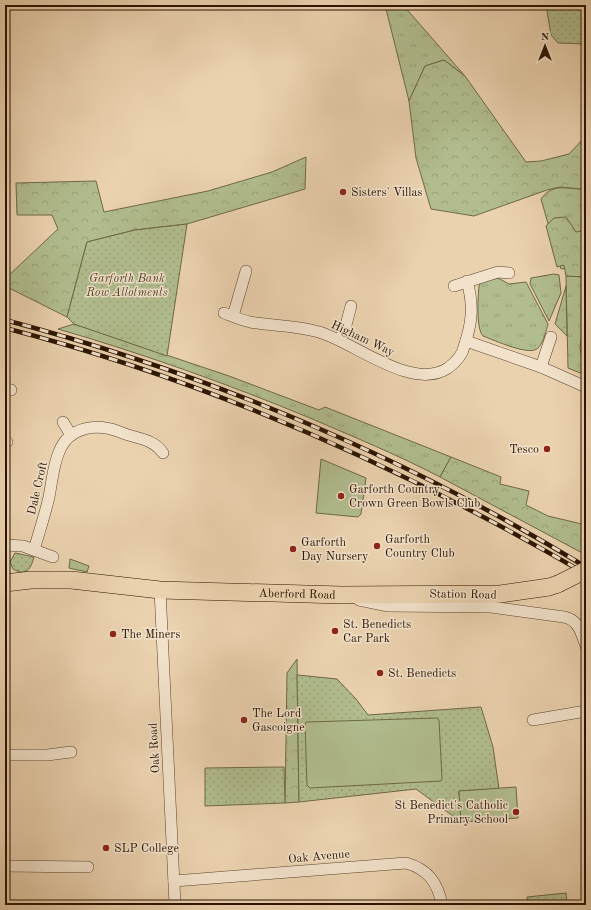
<svg xmlns="http://www.w3.org/2000/svg" width="591" height="910" font-family="'Old Standard TT',serif">
  <defs>
    <pattern id="grass-tufts" width="24" height="20" patternUnits="userSpaceOnUse"><rect width="24" height="20" fill="#b1bd8f"/><path d="M3 7l-1-3M5 7V3M7 7l1-3M15 17l-1-3M17 17v-4M19 17l1-3" fill="none" stroke="#98a27a"/></pattern>
    <pattern id="forest-crowns" width="20" height="18" patternUnits="userSpaceOnUse"><rect width="20" height="18" fill="#b1bd8f"/><path d="M2 6a3 3 0 1 1 6 0M12 15a3 3 0 1 1 6 0" fill="none" stroke="#98a27a"/></pattern>
    <pattern id="park-dots" width="8" height="8" patternUnits="userSpaceOnUse"><rect width="8" height="8" fill="#b1bd8f"/><path d="M2 2h.1M6 6h.1" fill="none" stroke="#98a27a" stroke-width="1.8" stroke-linecap="round"/></pattern>
  </defs>
  <rect width="100%" height="100%" fill="#ebd2af"/>
  <filter id="stains"><feTurbulence type="fractalNoise" baseFrequency=".005" numOctaves="4"/><feColorMatrix values="0 0 0 0 .2 0 0 0 0 .09 0 0 0 0 .02 0 0 0 .5 -.17"/></filter>
  <radialGradient id="worn" r=".72"><stop offset=".6" stop-color="#630" stop-opacity="0"/><stop offset="1" stop-color="#630" stop-opacity=".3"/></radialGradient>
  <g fill="url(#grass-tufts)" stroke="#6e6848">
    <polygon points="385,5 403,5 465,76 444,60 425,66 409,101"/>
    <path d="M586,177V266L561,269L541,199C552,184 563,188 581,189Z"/>
    <polygon points="554,274 559,275 561,293 549,321 530,284 531,278"/>
    <polygon points="566,276 586,277 586,307 580,348 585,375 568,368"/>
    <path d="M498,278L509,284L526,282L548,324C546,331 544,341 539,347C532,358 494,340 483,336C476,329 478,297 479,286L481,282Z"/>
    <path d="M74,324L229,376L319,410L325,407L451,457L440,477C398,455 354,437 310,418C228,384 144,354 58,329Z"/>
  </g>
  <g fill="url(#forest-crowns)" stroke="#6e6848">
    <polygon points="444,60 465,76 526,162 541,161 569,154 586,136 586,177 581,189 560,187 547,190 474,216 431,209 416,158 409,101 425,66"/>
    <polygon points="306,157 305,189 187,224 135,230 87,242 67,317 5,286 5,279 58,229 52,215 17,215 16,183 96,181 104,212 208,191 272,172"/>
    <polygon points="566,217 576,232 586,230 586,277 566,276 564,265 557,267 546,226 554,218"/>
    <polygon points="566,286 567,336 555,324"/>
    <polygon points="451,457 501,477 500,484 529,491 526,505 548,516 586,525 586,555 440,477"/>
    <polygon points="70,559 89,566 87,572 69,568"/>
    <polygon points="297,659 299,802 285,803 287,673"/>
  </g>
  <g fill="url(#park-dots)" stroke="#6e6848">
    <polygon points="546,5 586,5 586,44 558,43 551,35"/>
    <polygon points="187,224 167,356 74,324 67,317 87,242 135,230"/>
    <path d="M15,553L34,557C31,568 27,577 13,569L10,562Z"/>
    <polygon points="297,675 337,679 356,699 368,715 481,707 493,747 499,789 459,791 461,822 416,789 299,802"/>
    <polygon points="284,767 285,803 205,806 205,768"/>
    <polygon points="566,893 567,905 528,905 527,897"/>
  </g>
  <g fill="#b1bd8f" stroke="#6e6848">
    <polygon points="321,459 366,478 361,514 358,517 316,513"/>
    <polygon points="437,718 439,720 442,779 441,781 310,788 307,785 305,724 307,722"/>
    <polygon points="516,787 518,818 461,822 459,791"/>
  </g>
  <g fill="none" stroke-linecap="round" stroke-linejoin="round">
    <g stroke="#5b432c" stroke-width="12">
      <g id="minor">
        <polyline points="454,286 498,272 509,273"/>
        <path d="M224,313C232,316 241,320 250,322C272,326 296,325 319,332C354,342 412,392 448,368C456,362 462,356 464,347C472,323 474,306 467,281"/>
        <polyline points="233,316 246,271"/>
        <polyline points="340,340 346,325 351,306"/>
        <polyline points="466,341 541,367 586,387"/>
        <polyline points="541,367 551,337"/>
        <polyline points="5,389 11,390"/>
        <polyline points="63,422 71,435"/>
        <polyline points="5,441 7,442"/>
        <polyline points="5,545 23,546 53,557"/>
        <path d="M34,550C39,532 45,515 49,497C52,482 53,466 59,452C69,426 97,423 120,432C136,439 153,438 163,453"/>
        <polyline points="160,590 175,905"/>
        <path d="M359,600L388,606L491,607L564,617C579,620 581,633 586,646"/>
        <polyline points="533,720 586,711"/>
        <polyline points="5,755 47,755 71,752"/>
        <polyline points="5,866 88,867"/>
        <path d="M174,881L406,863C428,869 438,883 442,905"/>
      </g>
    </g>
    <g stroke="#2b1300" stroke-width="18">
      <g id="primary">
        <path id="s1" d="M5,583L31,580H71L160,590L342,595L500,594L549,587L558,584"/>
      </g>
    </g>
    <use href="#minor" stroke="#f2e2cb" stroke-width="11"/>
    <use href="#primary" stroke="#ebd2af" stroke-width="17"/>
    <g stroke="#2b1300" stroke-width="4.5">
      <g id="rail">
        <path d="M5,320C209,374 406,457 586,567"/>
        <path d="M5,328C210,381 404,468 586,574"/>
      </g>
    </g>
    <use href="#rail" stroke="#f2e2cb" stroke-width="3" stroke-dasharray="9" stroke-linecap="butt"/>
    <g stroke="#2b1300" stroke-width="18" stroke-linecap="butt">
      <polyline id="primary-bridge" points="558,584 586,570"/>
    </g>
    <use href="#primary-bridge" stroke="#ebd2af" stroke-width="17"/>
  </g>
  <g fill="#8f2418" stroke="#f2e2cb" stroke-width="1.5">
    <circle cx="343" cy="192" r="4"/>
    <circle cx="547" cy="449" r="4"/>
    <circle cx="341" cy="496" r="4"/>
    <circle cx="377" cy="546" r="4"/>
    <circle cx="293" cy="549" r="4"/>
    <circle cx="335" cy="631" r="4"/>
    <circle cx="113" cy="634" r="4"/>
    <circle cx="380" cy="673" r="4"/>
    <circle cx="244" cy="720" r="4"/>
    <circle cx="516" cy="812" r="4"/>
    <circle cx="106" cy="848" r="4"/>
  </g>
  <g text-anchor="middle" stroke-width="3" stroke-linejoin="round" paint-order="stroke">
    <g font-size="12" fill="#2b1300" stroke="#f2e2cb" text-anchor="start">
      <text x="351" y="196">Sisters' Villas</text>
      <text x="539" y="453" text-anchor="end">Tesco</text>
      <text x="349" y="493">Garforth Country<tspan x="349" dy="14">Crown Green Bowls Club</tspan></text>
      <text x="385" y="543">Garforth<tspan x="385" dy="14">Country Club</tspan></text>
      <text x="301" y="546">Garforth<tspan x="301" dy="14">Day Nursery</tspan></text>
      <text x="343" y="628">St. Benedicts<tspan x="343" dy="14">Car Park</tspan></text>
      <text x="121" y="638">The Miners</text>
      <text x="388" y="677">St. Benedicts</text>
      <text x="252" y="717">The Lord<tspan x="252" dy="14">Gascoigne</tspan></text>
      <text x="508" y="809" text-anchor="end">St Benedict's Catholic<tspan x="508" dy="14">Primary School</tspan></text>
      <text x="114" y="852">SLP College</text>
    </g>
    <g font-size="12" font-style="italic" fill="#53462b" stroke="#f2e2cb">
      <text x="127" y="282">Garforth Bank<tspan x="127" dy="14">Row Allotments</tspan></text>
    </g>
    <g font-size="12" fill="#2b1300" stroke="#f2e2cb">
      <text transform="translate(363 338) rotate(25)" y="4">Higham Way</text>
      <text transform="translate(37 488) rotate(-77)" y="4">Dale Croft</text>
      <text dy="4" stroke="none"><textPath href="#s1" startOffset="293">Aberford Road</textPath></text>
      <text transform="translate(463 594) rotate(1)" y="4">Station Road</text>
      <text transform="translate(154 748) rotate(-93)" y="4">Oak Road</text>
      <text transform="translate(319 856) rotate(-5)" y="4">Oak Avenue</text>
    </g>
  </g>
  <rect width="591" height="910" fill="none" stroke="#ebd2af" stroke-width="20"/>
  <rect x="6" y="6" width="579" height="898" fill="none" stroke="#2b1300" stroke-width="2"/>
  <rect x="10" y="10" width="571" height="890" fill="none" stroke="#2b1300"/>
  <g transform="translate(545 46)" stroke="#f2e2cb" stroke-width="3" paint-order="stroke">
  <path d="M0-3L7 15L0 10L-7 15Z" fill="#2b1300"/>
  <text y="-6" font-size="11" font-weight="bold" text-anchor="middle" fill="#2b1300">N</text>
  </g>
  <rect width="100%" height="100%" filter="url(#stains)"/>
  <rect width="100%" height="100%" fill="url(#worn)"/>
</svg>
